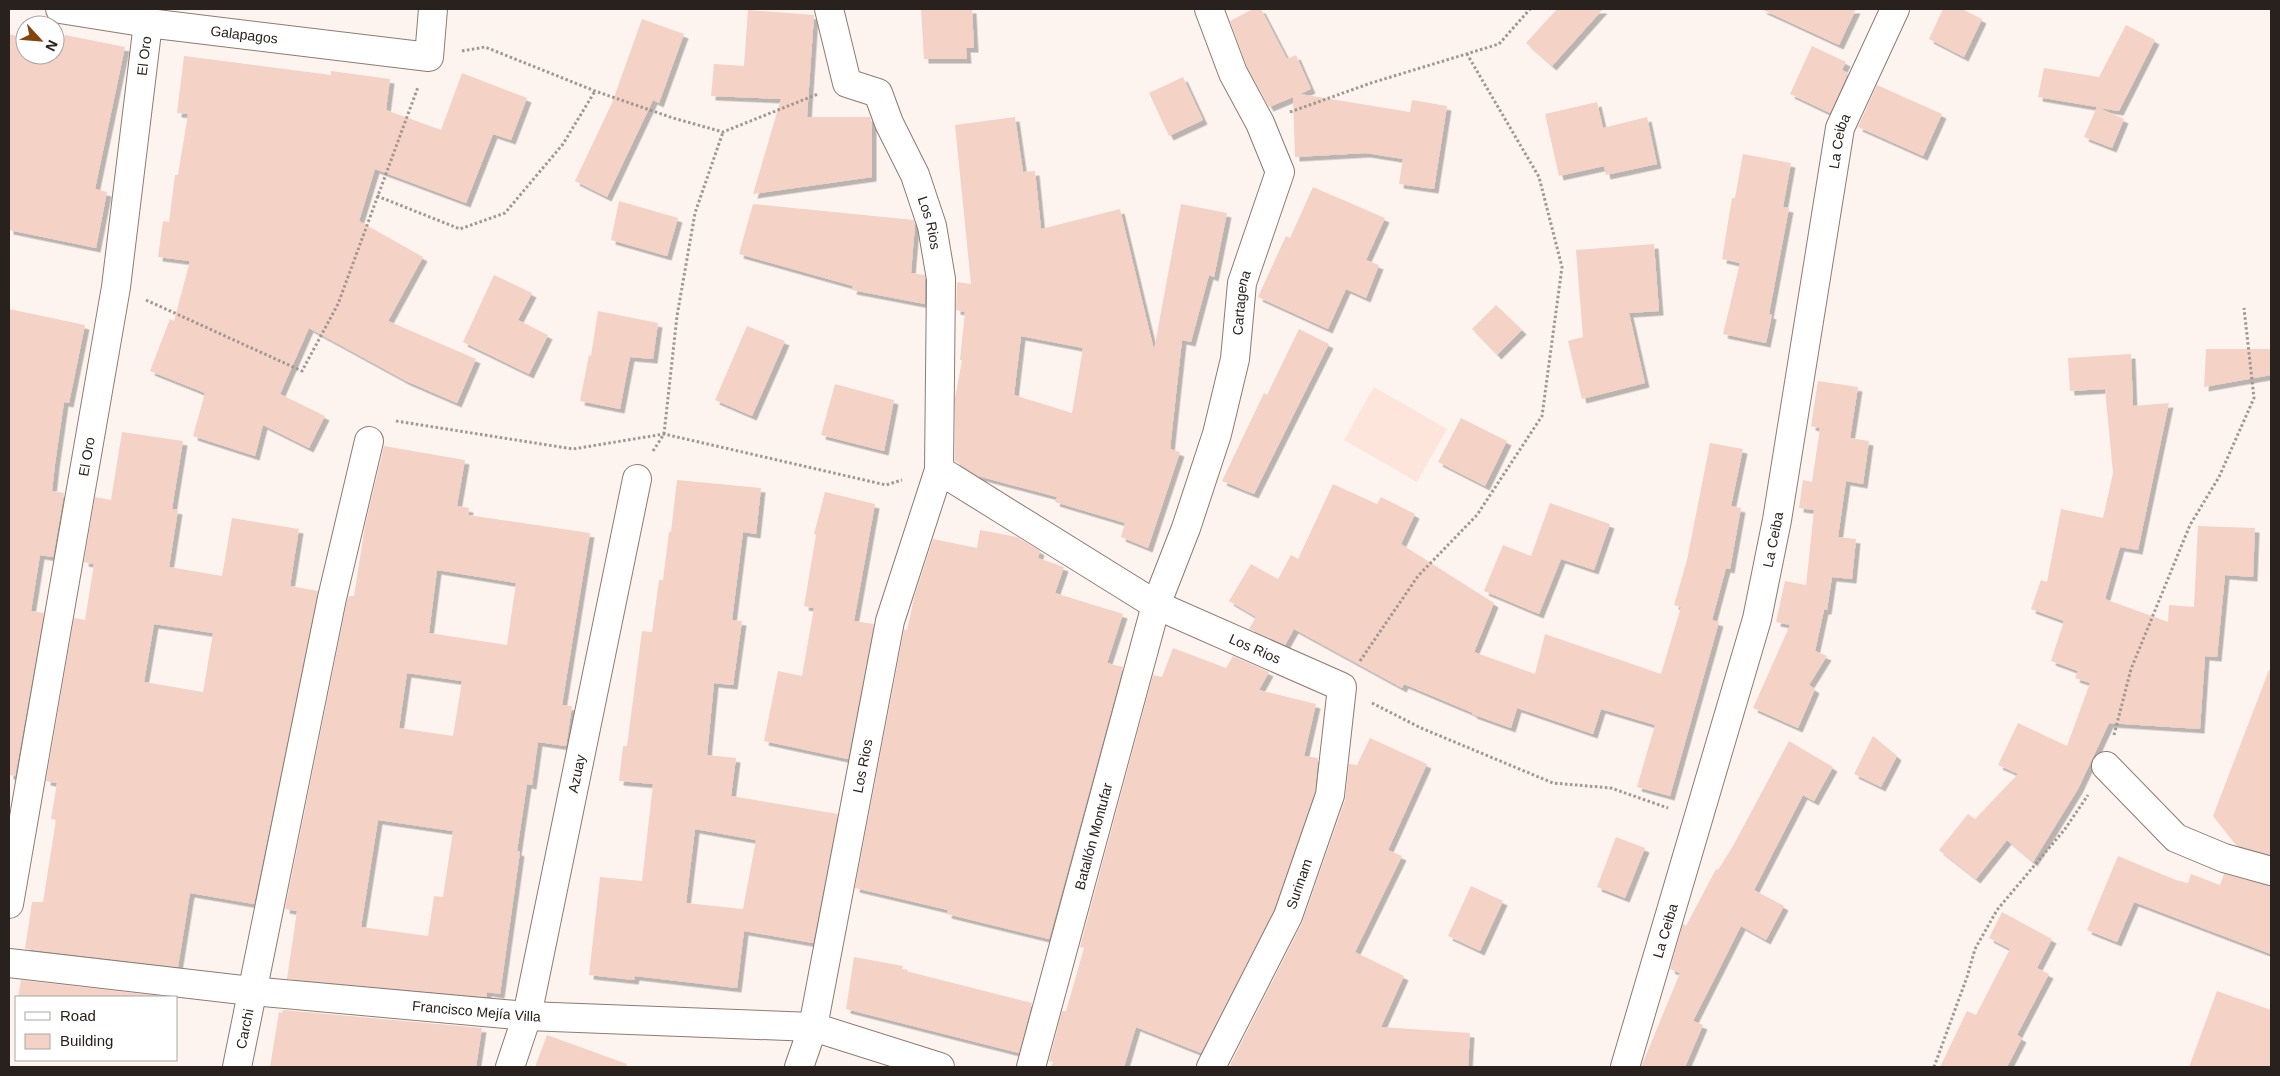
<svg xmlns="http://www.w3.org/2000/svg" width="2280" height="1076" font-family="Arial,sans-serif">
  <defs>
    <filter id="shadow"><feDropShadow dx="4.5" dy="4.5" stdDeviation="0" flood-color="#0004"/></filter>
  </defs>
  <rect width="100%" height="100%" fill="#fdf4f0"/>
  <polygon fill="#fde5dc" points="1374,387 1447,429 1417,482 1344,440"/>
  <g fill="#f4d2c5" fill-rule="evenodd" filter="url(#shadow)">
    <polygon points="921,9 972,9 974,48 966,48 967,59 924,59"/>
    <polygon points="1253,9 1261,9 1287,59 1296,55 1311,89 1300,94 1410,112 1412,100 1447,106 1434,189 1399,184 1403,159 1366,153 1295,157 1293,97 1269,107 1247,67 1230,21"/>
    <polygon points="1557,9 1603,9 1552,66 1526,43"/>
    <polygon points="1761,9 1856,9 1839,45"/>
    <polygon points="1943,9 1962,9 1982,19 1964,57 1929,39"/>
    <polygon points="748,10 814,15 807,117 870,117 872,123 872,177 753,194 781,99 711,96 714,64 744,66"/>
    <polygon points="642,19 684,34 659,103 653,100 607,197 575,181 612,103"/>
    <polygon points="2126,25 2155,40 2119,111 2099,108 2124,119 2112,148 2084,137 2097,107 2038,97 2044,68 2099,77"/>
    <polygon points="9,34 25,38 25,55 55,55 55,45 62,46 65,35 125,47 95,189 107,192 96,248 9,230"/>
    <polygon points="1812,46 1846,62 1842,70 1848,73 1830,113 1790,94"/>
    <polygon points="184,56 331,75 331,71 390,79 386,110 441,130 462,73 527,98 511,140 493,134 466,203 375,169 359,221 423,257 388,321 476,359 457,403 406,381 309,328 280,394 325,416 309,448 263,425 255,456 193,436 205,393 150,371 170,319 174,321 190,261 158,257 163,221 169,222 175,175 178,175 188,114 177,113"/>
    <polygon points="1183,77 1203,120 1169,136 1149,93"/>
    <polygon points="1877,85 1942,114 1923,156 1858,127"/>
    <polygon points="1597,102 1603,128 1647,117 1657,164 1606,175 1604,166 1559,176 1545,114"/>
    <path d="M1015,117L1023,172L1035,171L1041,229L1120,209L1154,350L1181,204L1227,213L1214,277L1209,275L1191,342L1182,340L1170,449L1180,452L1148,548L1121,537L1125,523L1055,502L1057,497L978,476L955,461V398L962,360H960L965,312L956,310L957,282L971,284L955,125ZM1021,336L1083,348L1072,413L1014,395Z"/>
    <polygon points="1743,154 1791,163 1783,207 1789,208 1769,314 1772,315 1766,343 1723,334 1740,263 1722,259 1732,198 1735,198"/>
    <polygon points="1313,187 1385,218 1366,260 1379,265 1366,298 1346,289 1328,329 1258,297 1286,236 1290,238"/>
    <polygon points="619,201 678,218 667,256 611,240"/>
    <polygon points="753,204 914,220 915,225 911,273 925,275 925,304 852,290 853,286 739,254"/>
    <polygon points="1654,244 1659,311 1629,313 1645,383 1582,399 1568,341 1583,337 1576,250"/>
    <polygon points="494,275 532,293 518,320 548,335 529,374 463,342"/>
    <polygon points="1496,305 1522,330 1497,355 1472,329"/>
    <polygon points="9,309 85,325 69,403 64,402 55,464 52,491 64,493 53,557 40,555 31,611 44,613 15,776 9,775"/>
    <polygon points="598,311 658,323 653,359 630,357 620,409 580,401 589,355 591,356"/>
    <polygon points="747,326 785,341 752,416 715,400"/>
    <polygon points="1299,329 1329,344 1254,494 1222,481 1264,393 1267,395"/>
    <polygon points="2206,349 2271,349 2271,375 2204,387"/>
    <polygon points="2131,354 2133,406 2169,403 2138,550 2120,547 2105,599 2168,622 2169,605 2194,607 2198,526 2255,528 2253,577 2225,575 2217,657 2205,656 2200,729 2109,723 2078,789 2033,862 2007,840 1976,879 1939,850 1968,814 1975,819 2018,774 1998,765 2018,723 2067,746 2090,683 2075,678 2078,671 2051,661 2064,621 2031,609 2041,580 2047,582 2061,509 2103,518 2113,473 2105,389 2070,391 2068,358"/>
    <polygon points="1818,381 1858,387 1850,438 1869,441 1863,484 1846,481 1838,537 1856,539 1852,579 1832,577 1827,610 1824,610 1815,651 1827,656 1809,685 1815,689 1798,728 1753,708 1790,625 1776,622 1785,581 1806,585 1814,510 1799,508 1803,480 1812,482 1820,428 1811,426"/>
    <polygon points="835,384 894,400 884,451 821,435"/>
    <polygon points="1461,418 1507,441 1485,486 1438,462"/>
    <path d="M122,432L183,441L172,509L178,510L169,567L222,576L232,518L299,529L290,586L318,591L254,904L190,893L178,967L25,949L32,902H43L56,820L51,819L57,783L46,781L74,618L85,620L94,564L84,562L95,497L111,500ZM154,624L213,633L203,692L144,682Z"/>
    <polygon points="1710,443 1743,449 1731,506 1741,508 1730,569 1726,568 1712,620 1719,622 1670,796 1637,787 1655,725 1601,709 1593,734 1517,708 1511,728 1472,714 1473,713 1404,684 1402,688 1294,629 1285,645 1249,629 1256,617 1229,601 1251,564 1278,579 1291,555 1298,559 1333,484 1377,504 1381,497 1415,514 1401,544 1494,603 1474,652 1535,674 1545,634 1661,674 1681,607 1674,605 1687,560"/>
    <path d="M384,446L465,460L457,506L469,508L468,515L590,533L562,705L572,706L566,746L538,742L532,785L527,784L517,851L520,852L500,994L487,992V997L287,979L297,911L285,909L347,601L349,596H354L365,526ZM437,570L516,583L507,645L429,633ZM407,673L462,681L453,736L399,728ZM378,820L453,831L443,897L434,896L428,936L361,927Z"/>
    <path d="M677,480L761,488L756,534L743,532L732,620L742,621L733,685L714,683L707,755L736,758L731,796L838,814L813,943L744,931L737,988L635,976L634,980L589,975L600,877L642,881L653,784L619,781L623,746H627L642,631L652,632L659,580H663L669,532H671ZM695,829L756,840L743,909L686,903Z"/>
    <polygon points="825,492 875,504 854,621 874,624 848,759 764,741 778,671 802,676 814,608 804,606 816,535 814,534"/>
    <polygon points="1550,503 1610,524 1594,570 1561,559 1539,614 1484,591 1503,545 1531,556"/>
    <polygon points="980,530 1017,537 1040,551 1038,558 1064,567 1055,593 1123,614 1107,663 1123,667 1049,939 947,914 948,910 855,888 904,630 907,630 914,598 933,539 977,548"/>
    <polygon points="1173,648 1226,668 1233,656 1269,672 1259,690 1316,704 1304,756 1318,758 1315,792 1274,910 1201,1053 1136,1027 1124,1067 1051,1067 1053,1062 1049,1061 1062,1011 1066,1011 1084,948 1080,947 1153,675 1162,677"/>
    <polygon points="2269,670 2271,671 2271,855 2236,845 2213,816"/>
    <polygon points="1873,736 1897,756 1881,787 1854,774"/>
    <polygon points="1370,738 1427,764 1388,850 1402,856 1355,952 1404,976 1381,1027 1470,1033 1468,1067 1235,1067 1230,1065 1302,923 1345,800 1349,764 1357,765"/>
    <polygon points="1789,741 1833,767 1814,801 1803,795 1754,890 1784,906 1766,940 1741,926 1693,1021 1703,1025 1685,1067 1641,1067 1680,973 1670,969 1683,924 1686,926 1716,869 1718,870 1733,846"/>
    <polygon points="1616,837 1645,848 1625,898 1597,887"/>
    <polygon points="2118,856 2176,880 2188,883 2191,874 2220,885 2224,874 2271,886 2271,954 2134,902 2117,942 2087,930"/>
    <polygon points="1471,886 1503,901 1480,951 1448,936"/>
    <polygon points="2002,912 2052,939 2037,968 2049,974 2017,1035 2022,1038 2007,1067 1940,1067 1967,1011 1976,1015 2010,949 1989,938"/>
    <polygon points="854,957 903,966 902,970 1032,1003 1019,1053 846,1009"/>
    <polygon points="21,980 169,997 18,997"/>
    <polygon points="2217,991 2271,1010 2271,1067 2189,1067"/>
    <polygon points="283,1010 482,1028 476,1067 270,1067 279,1012 282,1013"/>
    <polygon points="547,1035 627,1064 626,1067 535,1067"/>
  </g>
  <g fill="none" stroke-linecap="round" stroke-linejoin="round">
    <g stroke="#8e7a72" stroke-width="30">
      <g id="minor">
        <path id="s1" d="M60,9L148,23L429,57L433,9"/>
        <path id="s2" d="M829,9L847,83L878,93L889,123L915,175L932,226L941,279L939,470L1156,605L1342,687L1330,795L1288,916L1211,1067"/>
        <polyline points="2106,766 2176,838 2224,858 2271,871"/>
        <path id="s3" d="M9,904L116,287L148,23L143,9"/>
        <path id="s4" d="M9,963L251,991L527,1016L813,1027L940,1067"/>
        <path id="s5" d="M237,1067L332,598L369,441"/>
        <path id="s6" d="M510,1067L527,1016L637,479"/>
        <path id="s7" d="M799,1067L813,1027L890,621L939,470"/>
        <path id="s8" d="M1031,1067L1156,605L1186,528L1217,434L1235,359L1242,283L1280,172L1260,123L1233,73L1209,9"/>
        <path id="s9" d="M1625,1067L1757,619L1777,520L1840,128L1895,9"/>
      </g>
    </g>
    <g stroke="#a09793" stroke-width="3" stroke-dasharray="2.5 2.5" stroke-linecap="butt">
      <polyline points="462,51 485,47 595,91 673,118 723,132 818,94"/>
      <polyline points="1290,112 1371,83 1499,44 1530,9"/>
      <polyline points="377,196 460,229 505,213 563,144 595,91"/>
      <polyline points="146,300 302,371 338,304 418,87"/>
      <polyline points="396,421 573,449 664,434 886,485 902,480"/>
      <polyline points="653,451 664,434 677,316 695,213 723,132"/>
      <polyline points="1360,661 1418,576 1477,515 1542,416 1562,267 1539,177 1467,54"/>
      <polyline points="1372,703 1421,728 1553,783 1611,788 1668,808"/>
      <polyline points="2114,735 2131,669 2190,525 2219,477 2254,398 2244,308"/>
      <polyline points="1934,1067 1967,977 1975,949 1997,910 2065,829 2088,795"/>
    </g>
    <use href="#minor" stroke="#fff" stroke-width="28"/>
  </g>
  <g text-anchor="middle" stroke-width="4" stroke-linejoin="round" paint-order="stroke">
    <g font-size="14" fill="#29211e" stroke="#fff">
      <text dy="5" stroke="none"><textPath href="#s1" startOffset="186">Galapagos</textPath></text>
      <text dy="5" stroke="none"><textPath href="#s3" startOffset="859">El Oro</textPath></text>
      <text dy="5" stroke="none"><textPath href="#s9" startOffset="952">La Ceiba</textPath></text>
      <text dy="5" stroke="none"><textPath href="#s2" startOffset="249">Los Rios</textPath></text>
      <text dy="5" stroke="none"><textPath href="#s8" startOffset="794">Cartagena</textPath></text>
      <text dy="5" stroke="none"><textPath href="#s3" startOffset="454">El Oro</textPath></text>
      <text dy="5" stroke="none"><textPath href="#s9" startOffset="548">La Ceiba</textPath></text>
      <text dy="5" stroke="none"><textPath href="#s2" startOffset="861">Los Rios</textPath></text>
      <text dy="5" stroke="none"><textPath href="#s7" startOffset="308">Los Rios</textPath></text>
      <text dy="5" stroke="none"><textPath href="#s6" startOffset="301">Azuay</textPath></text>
      <text dy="5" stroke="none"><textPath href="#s8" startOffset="239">Batallón Montufar</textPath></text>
      <text transform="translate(1299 884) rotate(-71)" y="5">Surinam</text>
      <text dy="5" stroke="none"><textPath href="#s9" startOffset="142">La Ceiba</textPath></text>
      <text dy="5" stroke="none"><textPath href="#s4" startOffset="470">Francisco Mejía Villa</textPath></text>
      <text dy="5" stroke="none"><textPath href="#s5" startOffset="39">Carchi</textPath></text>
    </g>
  </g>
  <rect width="2280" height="1076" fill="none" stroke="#29211e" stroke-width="20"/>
  <rect x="15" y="996" width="162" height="65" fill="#ffffff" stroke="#a9a6a5"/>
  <rect x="25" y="1012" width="25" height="8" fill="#ffffff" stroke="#a9a6a5"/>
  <text x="60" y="1021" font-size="15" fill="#29211e">Road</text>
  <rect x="25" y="1034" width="25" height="15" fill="#f4d2c5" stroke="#a9a6a5"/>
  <text x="60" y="1046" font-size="15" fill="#29211e">Building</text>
  <g transform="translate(40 40) rotate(116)"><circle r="24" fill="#ffffff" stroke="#a9a6a5"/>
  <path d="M0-4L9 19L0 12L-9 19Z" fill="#85440e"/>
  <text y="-8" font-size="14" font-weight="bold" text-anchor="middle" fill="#29211e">N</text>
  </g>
</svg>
